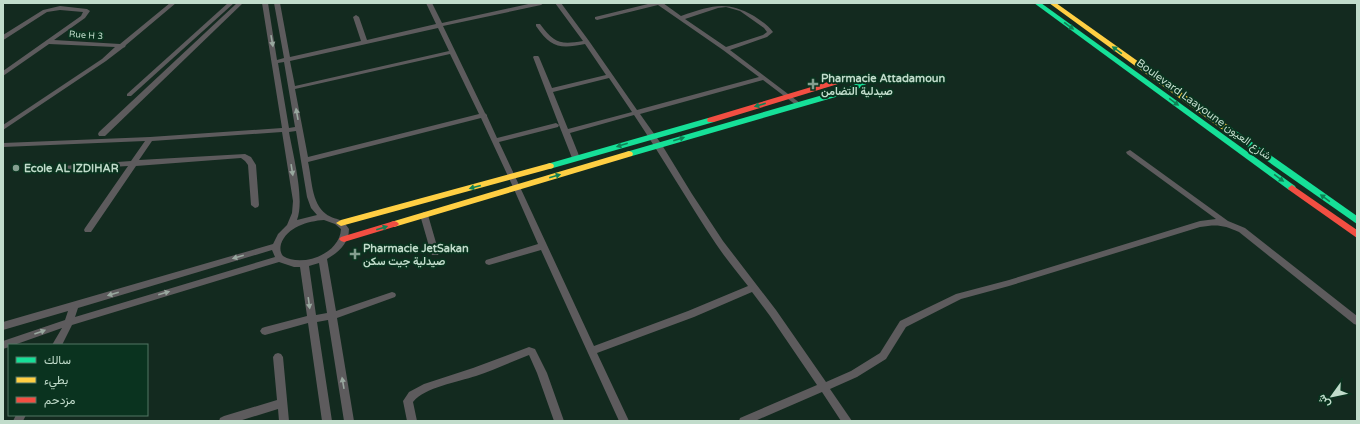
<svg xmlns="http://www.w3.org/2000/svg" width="1360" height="424" font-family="'Varela Round',Vazirmatn,sans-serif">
  <rect width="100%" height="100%" fill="#132a1f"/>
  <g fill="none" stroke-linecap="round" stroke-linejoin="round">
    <g fill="#5d5b5d" fill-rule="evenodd">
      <polygon points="170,3 176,3 126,45 125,47 123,48 106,61 3,130 3,125 102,59 115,47 49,44 3,76 3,71 81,16 83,12 60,10 47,12 5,39 3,40 3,35 43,10 60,6 87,9 90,11 85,18 54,40 120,44"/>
      <polygon points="228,3 234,3 131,96 127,96 127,94"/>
      <polygon points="237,3 243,3 105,136 99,136 98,134 99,132"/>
      <path d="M262,3H268L277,60L284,58L274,3H280L290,57L361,41L353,17L356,15L359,17L367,40L436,24L426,3H432L442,23L533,3H544L541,5L443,26L485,113L487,115V116L497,138L556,123L559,125L533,57L534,56H538L539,57L552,88L606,75L585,44C560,49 551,48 536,26V24H540C554,43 560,45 583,41L555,3H561L589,41L637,110L759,77L723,50L658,5L597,20L595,19V17L652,3H663L681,16C712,6 725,0 754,16C761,21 768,25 773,32L767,37L730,50L800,103V105H796L763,80L640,114L662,145L692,194L723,241L776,310L826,382L851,371L880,353L900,321L956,294L1009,280L1200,221L1216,219L1127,154L1126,152L1130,150L1228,221L1245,228L1357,316V325L1354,324L1239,232C1224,225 1217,224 1200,227L1009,286L961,299L906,327L886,359L857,377L830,389L852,421H841L822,392L755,421H739L740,418L817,385L770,316L752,292L694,317L597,353L629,421H619L541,250L489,265L486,264L485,262L486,260L538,244L513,187L481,118L308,162C312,178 311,203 326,214C335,221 341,216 349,229C349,243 339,252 327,259L336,311L392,292L395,293L396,295L395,297L337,318L354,421H344L328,320L317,322L332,421H322L308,323L265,335L262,334L260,331L262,328L265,327L307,316L300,267H294L279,262L72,325L62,345H52L62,328L14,345H9V347L3,349V341L65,320L68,311L3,330V322L273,244L278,234L287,225L292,213L293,201L282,132L152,141L139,160L245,154L251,157L256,165L259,205L258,207L255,208L251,205L248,165L245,161L241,158L136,166L91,232H85L84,230L85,228L128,166L63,170L59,168L63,166L131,161L145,141L3,147V143L150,137L282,128ZM726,7L740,11L764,28L767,32L763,35L726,47L685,19L718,8ZM438,28L449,51L295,86L290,61ZM450,54L479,114L308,157L295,89ZM284,62L295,127L289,128L278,63ZM609,78L632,112L568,129L553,92ZM634,115C663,158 688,202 716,244C726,259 737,272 748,286L688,311L594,346L499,142L558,127L559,125L572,158L576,160L580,158L570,133ZM296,131L307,197L311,208L317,215L297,220C305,199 293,155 289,132ZM324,220L335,224L341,229C340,254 302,268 283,256C280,252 280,248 281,244C287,227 308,221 324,220ZM272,250L275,257L75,317L78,308ZM319,263L327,313L316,315L309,266Z"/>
      <polygon points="424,212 428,215 439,253 438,255 432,255 431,253 420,215"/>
      <path d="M529,347L535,349L547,373L564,421H554L537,373L529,355C511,362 494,370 476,376C458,382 425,387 413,402L417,421H407L403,401L409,392L424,384L473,368Z"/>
      <polygon points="278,353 281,354 283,357 289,421 279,421 278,409 239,421 219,421 220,418 224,416 277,400 273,357 275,354"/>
      <polygon points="16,415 26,415 23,421 13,421"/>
    </g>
    <g fill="#16e098" fill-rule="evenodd">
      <polygon points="1034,3 1041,3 1295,186 1296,188 1295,190 1289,190"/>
      <polygon points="859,78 865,78 868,83 853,92 632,156 626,156 625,154 626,152 847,88 860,82 858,80"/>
      <polygon points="708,118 714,118 715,120 714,122 553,168 550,169 546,166 547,164"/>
      <polygon points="1223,126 1229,126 1357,216 1357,224 1223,130 1222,128"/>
    </g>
    <g fill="#ffcf43" fill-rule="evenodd">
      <polygon points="1049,3 1056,3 1229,126 1230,128 1229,130 1223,130"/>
      <polygon points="629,151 632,152 633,154 632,156 394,227 389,224 391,222"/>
      <polygon points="550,163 553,164 554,166 553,168 341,226 336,223 341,220"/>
    </g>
    <g fill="#f24e42" fill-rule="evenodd">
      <polygon points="848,76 860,76 866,80 862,82 858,80 851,80 714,122 708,122 707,120 708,118"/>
      <polygon points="1292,185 1357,230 1357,238 1289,190 1288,188"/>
      <polygon points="394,221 397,222 399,224 397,226 344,242 341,241 339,239 341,237"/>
    </g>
  </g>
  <defs><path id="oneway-solid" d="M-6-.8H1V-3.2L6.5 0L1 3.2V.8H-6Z"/></defs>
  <g fill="#0f8155">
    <use href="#oneway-solid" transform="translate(1069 26) rotate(36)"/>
    <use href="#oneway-solid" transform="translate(1117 50) rotate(-144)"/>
    <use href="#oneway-solid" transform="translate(1174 102) rotate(36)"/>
    <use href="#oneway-solid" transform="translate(760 105) rotate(164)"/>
    <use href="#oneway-solid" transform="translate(679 139) rotate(-17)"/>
    <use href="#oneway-solid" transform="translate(622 145) rotate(163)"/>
    <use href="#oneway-solid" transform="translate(555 176) rotate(-16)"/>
    <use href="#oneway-solid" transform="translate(1279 178) rotate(36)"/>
    <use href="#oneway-solid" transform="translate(475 187) rotate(165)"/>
    <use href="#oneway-solid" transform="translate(1325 198) rotate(-144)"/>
    <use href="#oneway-solid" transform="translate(382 228) rotate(-17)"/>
  </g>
  <g fill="#99a89f">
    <use href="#oneway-solid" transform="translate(272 41) rotate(80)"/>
    <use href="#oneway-solid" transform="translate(297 114) rotate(-100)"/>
    <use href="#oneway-solid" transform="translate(292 170) rotate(81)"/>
    <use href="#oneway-solid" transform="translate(238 257) rotate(164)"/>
    <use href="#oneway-solid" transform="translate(164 293) rotate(-16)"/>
    <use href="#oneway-solid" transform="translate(113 294) rotate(164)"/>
    <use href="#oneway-solid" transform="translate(309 303) rotate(82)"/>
    <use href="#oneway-solid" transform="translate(40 332) rotate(-20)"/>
    <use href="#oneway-solid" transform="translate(343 383) rotate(-100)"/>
  </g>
  <g fill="#849e8f" stroke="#0a331f" stroke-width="1.5">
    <path d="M811 78h4v4h4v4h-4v4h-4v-4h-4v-4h4z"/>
    <circle cx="16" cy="168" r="4"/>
    <path d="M353 248h4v4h4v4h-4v4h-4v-4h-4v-4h4z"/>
  </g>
  <g text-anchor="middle" stroke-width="4" stroke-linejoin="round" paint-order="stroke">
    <g font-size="9" fill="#c1dccb" stroke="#0a331f">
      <text transform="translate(86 35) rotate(4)" y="3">Rue H 3</text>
    </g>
    <g font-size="11" font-weight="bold" fill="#c1dccb" stroke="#0a331f" text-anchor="start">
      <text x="821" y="82">Pharmacie Attadamoun<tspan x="821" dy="13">صيدلية التضامن</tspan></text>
      <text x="24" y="172">Ecole AL IZDIHAR</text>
      <text x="363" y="252">Pharmacie JetSakan<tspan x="363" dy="13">صيدلية جيت سكن</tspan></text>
    </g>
    <g font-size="11" fill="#c1dccb" stroke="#0a331f">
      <text transform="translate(1204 109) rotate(36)" y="4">Boulevard Laayoune شارع العيون</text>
    </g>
  </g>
  <rect width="1360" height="424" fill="none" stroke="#c1dccb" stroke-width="8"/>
  <rect x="8" y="344" width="140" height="72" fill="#0a331f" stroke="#537764"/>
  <rect x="16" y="357" width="20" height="6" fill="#16e098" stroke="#537764"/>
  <text x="44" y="364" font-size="12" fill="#c1dccb">سالك</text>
  <rect x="16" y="377" width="20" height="6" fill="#ffcf43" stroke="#537764"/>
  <text x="44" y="384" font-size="12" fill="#c1dccb">بطيء</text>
  <rect x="16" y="397" width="20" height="6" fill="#f24e42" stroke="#537764"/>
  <text x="44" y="404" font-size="12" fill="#c1dccb">مزدحم</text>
  <g transform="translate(1332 396) rotate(237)" stroke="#0a331f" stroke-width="3" paint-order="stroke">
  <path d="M0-3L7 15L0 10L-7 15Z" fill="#c1dccb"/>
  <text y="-6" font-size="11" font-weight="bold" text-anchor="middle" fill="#c1dccb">ش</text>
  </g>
</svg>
